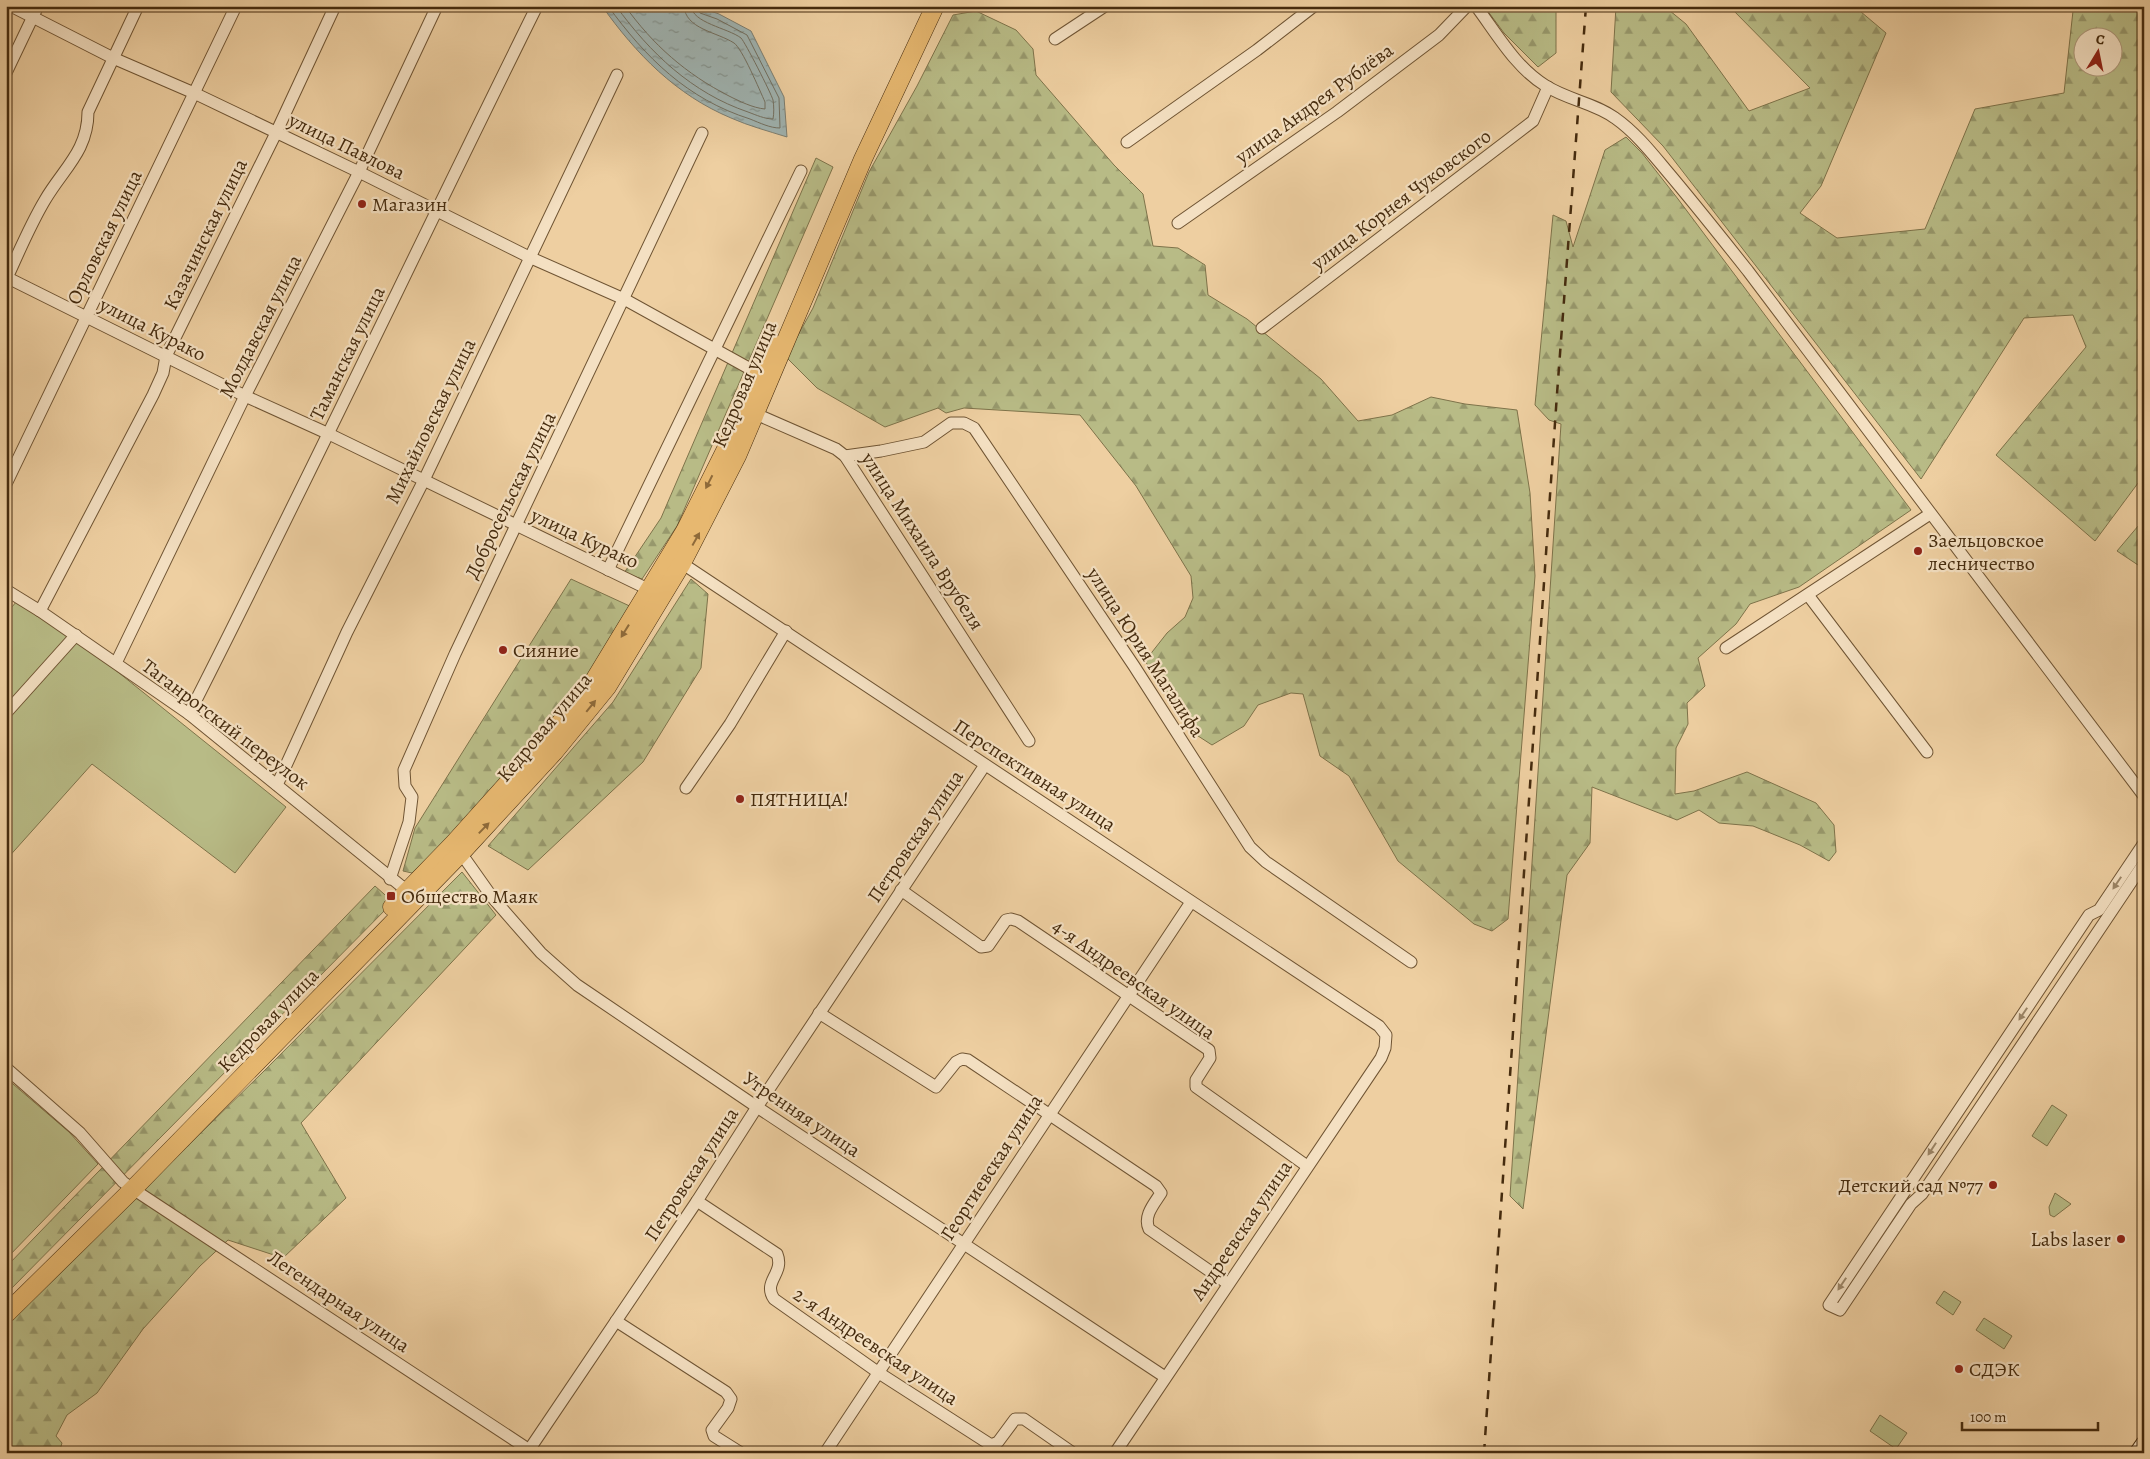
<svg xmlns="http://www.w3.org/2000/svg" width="2150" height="1459" font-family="Alegreya,serif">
  <defs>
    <pattern id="forest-firs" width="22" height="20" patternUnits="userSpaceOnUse" patternTransform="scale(1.25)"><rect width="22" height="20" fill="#b8bb86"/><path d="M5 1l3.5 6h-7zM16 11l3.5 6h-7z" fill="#97986c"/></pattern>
    <pattern id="water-ripples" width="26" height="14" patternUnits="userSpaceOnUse" patternTransform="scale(1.25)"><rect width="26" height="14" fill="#9fb3b1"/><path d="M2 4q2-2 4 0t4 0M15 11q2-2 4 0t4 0" fill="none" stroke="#83928e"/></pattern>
  </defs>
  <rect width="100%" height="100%" fill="#eecfa1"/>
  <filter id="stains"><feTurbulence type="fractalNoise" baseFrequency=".004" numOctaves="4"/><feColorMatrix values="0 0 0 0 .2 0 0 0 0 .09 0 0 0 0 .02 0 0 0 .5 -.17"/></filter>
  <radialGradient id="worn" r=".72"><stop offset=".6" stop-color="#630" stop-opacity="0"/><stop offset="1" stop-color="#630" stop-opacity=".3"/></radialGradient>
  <g fill="url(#forest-firs)" stroke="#7e734a" fill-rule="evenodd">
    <polygon points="1484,6 1556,6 1556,53 1538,67 1504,33"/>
    <path d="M1616,6H1664L1686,24L1749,111L1810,88L1729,6H1854L1886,33L1821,186L1800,213L1837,238L1925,229L1975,109L2064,93L2073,11L2083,6H2144V475L2095,541L1996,455L2086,347L2073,315L2024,318L1921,479L1663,146L1611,92ZM2082,38H2112V68H2082Z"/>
    <polygon points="976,11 1016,30 1033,49 1036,75 1114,165 1143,194 1153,246 1178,248 1205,265 1208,295 1247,319 1321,379 1358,421 1392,415 1431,397 1465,404 1517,410 1530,493 1535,576 1508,919 1492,931 1474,924 1398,861 1349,776 1320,756 1303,694 1291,693 1258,705 1244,726 1212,745 1195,734 1145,661 1167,633 1185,617 1193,598 1191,576 1136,486 1080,415 964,408 946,413 938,408 885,427 817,388 786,357 813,308 869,172 917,86 953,15"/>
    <polygon points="1626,137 1642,153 1678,199 1911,510 1799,587 1750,604 1736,624 1698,658 1705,686 1687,703 1688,724 1676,748 1675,794 1694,791 1747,772 1816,803 1834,825 1836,852 1829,861 1800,845 1753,826 1719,823 1699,810 1677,820 1592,787 1590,843 1567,875 1523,1209 1510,1196 1561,424 1549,420 1535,405 1553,215 1566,221 1573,247 1605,150"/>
    <polygon points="816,158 833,167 677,526 642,579 624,573 661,518"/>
    <polygon points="2144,519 2144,569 2117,551"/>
    <polygon points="571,579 634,608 577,693 497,790 412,873 403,871 415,828"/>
    <polygon points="691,579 708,594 701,668 643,762 528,870 488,846 613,702"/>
    <polygon points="462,872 496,915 301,1123 346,1198 283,1258 228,1240 200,1266 143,1329 97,1393 67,1415 56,1436 62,1443 59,1453 6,1453 6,1324 262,1073"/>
    <polygon points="375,886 393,902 6,1294 6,1267"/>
  </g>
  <g fill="#b8bb86" stroke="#7e734a">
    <polygon points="22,595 286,807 235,873 92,764 6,860 6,614"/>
    <polygon points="6,1078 69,1132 98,1164 6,1259"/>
    <polygon points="2052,1105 2067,1115 2047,1146 2032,1136"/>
    <polygon points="2055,1193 2071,1204 2054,1217 2050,1215 2049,1207"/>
    <polygon points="1944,1291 1961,1302 1953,1315 1936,1303"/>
    <polygon points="1984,1318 2012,1336 2004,1349 1976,1330"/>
    <polygon points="1880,1415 1907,1433 1896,1449 1870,1431"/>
  </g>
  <path fill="url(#water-ripples)" stroke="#7b7d70" d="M602,6H696L719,14L751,31L784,97L787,137C768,131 749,126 731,118C676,95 636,54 602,6Z"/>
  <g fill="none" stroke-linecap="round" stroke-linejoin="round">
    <g stroke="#726f60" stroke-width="1">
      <path d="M608,6C646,58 687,99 750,119C760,123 770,128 780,128L779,98L747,35L717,19L700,13L698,6"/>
      <path d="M616,6C650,53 692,93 748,112C756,115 765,119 773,119C774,114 774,106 773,100C771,93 745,42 741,38C728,28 692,23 691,6"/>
      <path d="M625,6C653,45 686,74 729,96C739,101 753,108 765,109V102C760,91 742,48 734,43C717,32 685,29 684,6"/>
    </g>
    <g stroke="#6f5433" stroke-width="13">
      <g id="street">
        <polyline points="11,6 113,58 194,93 359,172 529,257 624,299 763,376"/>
        <path d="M1476,6C1497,34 1516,68 1546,86C1568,100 1595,103 1615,118C1635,132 1651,152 1666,170C1694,203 1721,237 1748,271L2144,796"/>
        <polyline points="1055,39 1105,6"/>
        <polyline points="6,73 38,6"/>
        <polyline points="1127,142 1257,50 1314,6"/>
        <polyline points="1178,223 1337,112 1439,35 1467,6"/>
        <polyline points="6,277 245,396 329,434 654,592"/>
        <path d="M6,280C18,254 30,225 45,200C63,169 88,151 88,112L138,6"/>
        <polyline points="1262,328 1533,121 1548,87"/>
        <polyline points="749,411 836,449 845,456 1029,741"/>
        <polyline points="845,456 881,451 924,442 951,423 964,423 974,428 1134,666 1250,847 1266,862 1411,962"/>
        <polyline points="6,484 236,6"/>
        <polyline points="677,560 1379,1026 1386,1035 1385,1048 1381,1058 1115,1453"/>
        <polyline points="608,570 801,171"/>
        <polyline points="6,590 40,611 189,714 411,894"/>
        <polyline points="1808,595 1927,752"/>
        <polyline points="40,611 153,395 163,373 166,356 276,133 335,6"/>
        <polyline points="1726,648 1930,514"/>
        <polyline points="116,663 245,396 359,172 437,6"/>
        <polyline points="6,713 76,635"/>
        <path d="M189,714C308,480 420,242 537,6"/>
        <polyline points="277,785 347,632 424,480 617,75"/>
        <polyline points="686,788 730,724 786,631"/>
        <polyline points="2144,843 2099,910 2089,915 1829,1305 1840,1310 1911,1204 1922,1194 2144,863"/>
        <polyline points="458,849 492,897 541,953 577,985 757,1107 1165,1377"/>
        <polyline points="390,879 409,822 412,797 405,786 404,770 455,654 702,133"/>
        <polyline points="901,890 981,947 988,946 1006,920 1011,919 1018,921 1209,1050 1210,1058 1196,1080 1196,1087 1307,1166"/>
        <path d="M819,1013L936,1087L956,1062L962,1059L968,1060L1156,1186L1161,1193C1154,1204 1143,1216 1149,1229L1227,1283"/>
        <polyline points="6,1068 80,1133 123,1182 133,1189 534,1453"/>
        <path d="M697,1201L777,1254C785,1274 762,1281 774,1299L879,1373L991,1445L998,1442L1015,1419H1024L1073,1453"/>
        <polyline points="616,1321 726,1392 731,1399 728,1408 712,1430 714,1436 741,1453"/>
        <polyline points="527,1453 697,1201 757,1107 985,765"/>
        <polyline points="825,1453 1191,902"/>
      </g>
    </g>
    <g stroke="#452b0e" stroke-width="17">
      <polyline id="secondary" points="2137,1453 2144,1443"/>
    </g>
    <g stroke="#452b0e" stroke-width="19">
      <g id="primary">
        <polyline points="392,907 454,843 544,743 595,679 685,531 726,449 772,343"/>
        <polyline points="6,1314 133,1189 461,853 554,752 607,687 682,563 737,456 863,159 935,6"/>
      </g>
    </g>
    <use href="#street" stroke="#f4e0c2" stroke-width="11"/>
    <use href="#secondary" stroke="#f4e0c2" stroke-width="15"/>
    <use href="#primary" stroke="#e7b870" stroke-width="18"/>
    <polyline stroke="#452b0e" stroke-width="2.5" stroke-dasharray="9 9" stroke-linecap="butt" points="1484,1453 1557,394 1586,6"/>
  </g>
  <defs><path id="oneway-solid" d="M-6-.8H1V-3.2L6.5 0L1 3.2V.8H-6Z" transform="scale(1.25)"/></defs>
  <g fill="#8e6a3a">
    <use href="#oneway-solid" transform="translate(709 482) rotate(117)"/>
    <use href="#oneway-solid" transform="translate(696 539) rotate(-61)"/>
    <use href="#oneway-solid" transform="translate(625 631) rotate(122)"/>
    <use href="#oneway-solid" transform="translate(591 706) rotate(-51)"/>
    <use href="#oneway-solid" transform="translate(484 828) rotate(-46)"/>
  </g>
  <g fill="#9c8668">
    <use href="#oneway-solid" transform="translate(2117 883) rotate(124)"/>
    <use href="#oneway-solid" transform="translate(2023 1014) rotate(124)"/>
    <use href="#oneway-solid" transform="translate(1932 1149) rotate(123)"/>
    <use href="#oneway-solid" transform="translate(1842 1284) rotate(124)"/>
  </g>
  <g fill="#8f2418" stroke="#f4e0c2" stroke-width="2">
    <circle cx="362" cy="204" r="5"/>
    <circle cx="1918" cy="551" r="5"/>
    <circle cx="503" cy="650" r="5"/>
    <circle cx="740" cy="799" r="5"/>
    <rect x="386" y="891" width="10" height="10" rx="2.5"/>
    <circle cx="1993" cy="1185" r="5"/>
    <circle cx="2121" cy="1239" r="5"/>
    <circle cx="1959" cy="1369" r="5"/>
  </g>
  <g text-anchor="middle" stroke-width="4.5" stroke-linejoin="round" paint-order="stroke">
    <g font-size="20" fill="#452b0e" stroke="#f4e0c2">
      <text transform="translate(1314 103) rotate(-36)" y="7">улица Андрея Рублёва</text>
      <text transform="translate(347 146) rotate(26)" y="7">улица Павлова</text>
      <text transform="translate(1401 199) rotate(-37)" y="7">улица Корнея Чуковского</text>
      <text transform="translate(205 234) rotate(-64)" y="7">Казачинская улица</text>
      <text transform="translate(104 237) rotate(-64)" y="7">Орловская улица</text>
      <text transform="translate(260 326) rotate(-63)" y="7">Молдавская улица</text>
      <text transform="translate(153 329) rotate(27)" y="7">улица Курако</text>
      <text transform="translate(347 353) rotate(-64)" y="7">Таманская улица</text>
      <text transform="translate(744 384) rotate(-67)" y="7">Кедровая улица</text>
      <text transform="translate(430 421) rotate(-64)" y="7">Михайловская улица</text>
      <text transform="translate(510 495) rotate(-64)" y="7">Добросельская улица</text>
      <text transform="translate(585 538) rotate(25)" y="7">улица Курако</text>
      <text transform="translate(923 541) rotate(57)" y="7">улица Михаила Врубеля</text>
      <text transform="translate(1146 652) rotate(57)" y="7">улица Юрия Магалифа</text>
      <text transform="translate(226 724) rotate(37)" y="7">Таганрогский переулок</text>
      <text transform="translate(544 727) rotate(-50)" y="7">Кедровая улица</text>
      <text transform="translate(1035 775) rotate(33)" y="7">Перспективная улица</text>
      <text transform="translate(915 836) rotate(-56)" y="7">Петровская улица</text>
      <text transform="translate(1134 979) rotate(35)" y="7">4-я Андреевская улица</text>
      <text transform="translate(268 1020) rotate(-46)" y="7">Кедровая улица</text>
      <text transform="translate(802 1114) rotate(34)" y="7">Утренняя улица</text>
      <text transform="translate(991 1167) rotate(-57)" y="7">Георгиевская улица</text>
      <text transform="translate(691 1174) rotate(-57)" y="7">Петровская улица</text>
      <text transform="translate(1241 1230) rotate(-56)" y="7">Андреевская улица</text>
      <text transform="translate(339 1301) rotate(34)" y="7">Легендарная улица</text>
      <text transform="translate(876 1346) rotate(34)" y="7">2-я Андреевская улица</text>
    </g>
    <g font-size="20" fill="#452b0e" stroke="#f4e0c2" text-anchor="start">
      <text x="372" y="211">Магазин</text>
      <text x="1928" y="547">Заельцовское<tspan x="1928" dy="23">лесничество</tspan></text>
      <text x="513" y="657">Сияние</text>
      <text x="750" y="806">ПЯТНИЦА!</text>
      <text x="401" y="903">Общество Маяк</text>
      <text x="1983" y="1192" text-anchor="end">Детский сад №77</text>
      <text x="2111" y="1246" text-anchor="end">Labs laser</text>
      <text x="1969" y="1376">СДЭК</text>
    </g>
  </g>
  <rect width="2150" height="1459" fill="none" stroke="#eecfa1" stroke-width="25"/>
  <rect x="8" y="8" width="2135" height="1444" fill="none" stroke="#452b0e" stroke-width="2.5"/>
  <rect x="12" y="12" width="2125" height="1434" fill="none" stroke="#452b0e"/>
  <g transform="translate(2098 52) rotate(10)"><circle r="24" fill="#f4e0c2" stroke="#ae987a"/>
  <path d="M0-4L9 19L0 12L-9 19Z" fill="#8f2418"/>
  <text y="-8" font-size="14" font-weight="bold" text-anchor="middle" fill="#452b0e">С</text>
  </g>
  <path d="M1962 1422v8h136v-8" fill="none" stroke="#452b0e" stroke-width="2.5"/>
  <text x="1970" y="1422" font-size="15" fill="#452b0e" stroke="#f4e0c2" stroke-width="4" paint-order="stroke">100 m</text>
  <rect width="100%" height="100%" filter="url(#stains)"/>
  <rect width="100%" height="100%" fill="url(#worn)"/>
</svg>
